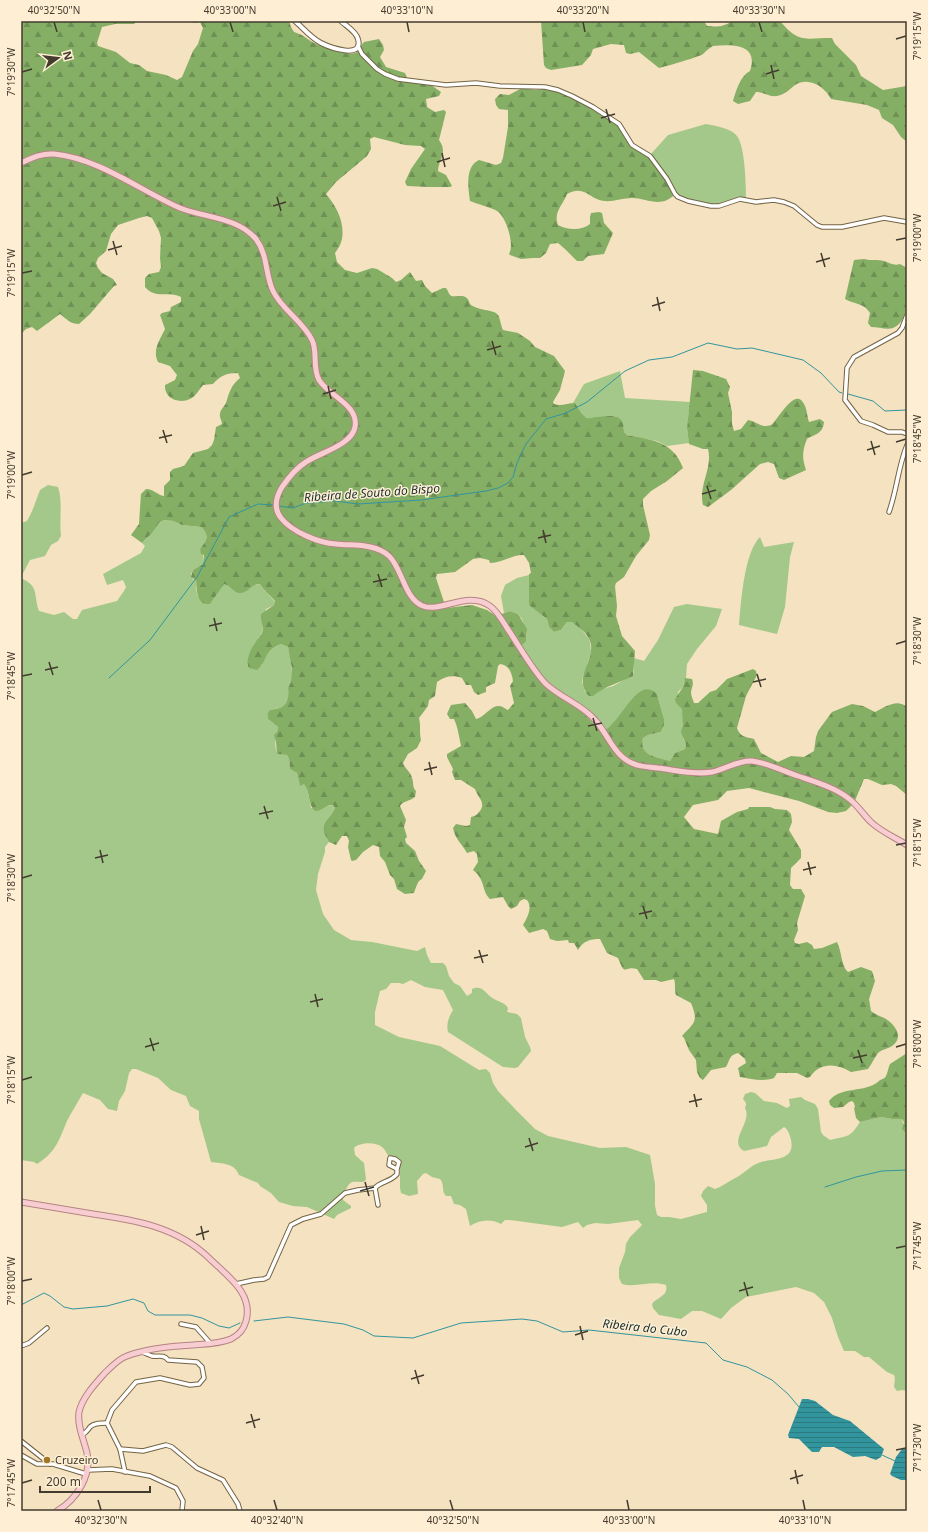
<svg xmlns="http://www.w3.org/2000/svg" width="928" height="1532" font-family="'Noto Sans',sans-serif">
  <defs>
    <pattern id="forest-firs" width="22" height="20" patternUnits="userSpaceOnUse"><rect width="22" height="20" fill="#85af65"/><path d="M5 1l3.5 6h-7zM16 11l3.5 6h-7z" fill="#6e9054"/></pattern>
    <pattern id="water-rules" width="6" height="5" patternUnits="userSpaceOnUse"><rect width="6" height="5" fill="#32959d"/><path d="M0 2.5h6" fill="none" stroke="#2c7b80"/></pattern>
  </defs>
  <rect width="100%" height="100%" fill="#f4e2c0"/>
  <g fill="#a3c889">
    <path d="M706,124C715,126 731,128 737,136C745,146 746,185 746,198L712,207L686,200L673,194C671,185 664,179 660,171C657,165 655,159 651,154L668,135Z"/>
    <polygon points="620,371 625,398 690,402 687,428 689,443 667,446 657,441 627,435 624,432 624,427 616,416 589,419 583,416 573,403 584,384"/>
    <path d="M48,485L58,487C63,502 59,519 61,536L58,541L51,545L45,556L30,560L21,577V523L27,521C33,511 36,500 40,490Z"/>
    <path d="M164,520L173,521L182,525L201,527C210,536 207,540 200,549L203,555V564L193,570L191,574L193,580L196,581V589L198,597L212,601L223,584H226L238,592L249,588L253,585L260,584C264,591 270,595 275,602L274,605L266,609L262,624V631L261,636L255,642L250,653L261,666C265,656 270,648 281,644L288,647C292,664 296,689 284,705C277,713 268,703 268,719L278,727C276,735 273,747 278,754L287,755L289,759L290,769L297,773L300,785L304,784L307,787L311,808L333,805L335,808C327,822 318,824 329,842L325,847V852L318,874L316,890L323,914L334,930L351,940L372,942L417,951L425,947L427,955L431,963H443L446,966L449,976L454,983L460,986L467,996L472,993V989C483,984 486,995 494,999C499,1002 504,1002 508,1008L507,1012L517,1014L521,1018L525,1037L530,1047L531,1051L518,1067L515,1068L503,1067L448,1032C446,1023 449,1017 453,1010L443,990L425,987L411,980L403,984L399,983H391L386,989L380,991L375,1012V1025L399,1037L440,1046L479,1070L486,1069L490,1073L493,1083L498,1091L517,1111L535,1129L548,1136L600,1148L626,1147L650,1155L655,1184V1206L657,1215L661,1217H669L681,1219L707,1212V1205L701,1196L703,1191L708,1186L715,1189L720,1187C726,1183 732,1180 739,1176C745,1172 750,1167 756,1164C769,1157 796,1163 791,1140C790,1135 788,1129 784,1127L771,1137L767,1146L744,1151C727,1141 753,1122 745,1108C747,1104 746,1102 743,1099L745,1094L751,1092L755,1093L764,1101L777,1103L787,1108L790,1106L789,1099L801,1097L805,1100L815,1104L818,1109L821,1132L823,1135L830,1140C849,1135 849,1139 860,1122L881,1117L892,1119H902L905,1132L907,1134V1391L902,1390L897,1391L894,1387L895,1378L894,1375L887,1372L869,1357H864L855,1351H844L838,1337L832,1318L824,1302L814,1293L796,1287L746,1297L731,1308L721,1319L702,1311H692L681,1319L659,1315L653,1308L652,1304C657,1297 669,1296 666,1285C651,1280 636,1288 622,1284L619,1278V1268L625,1252L626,1244L630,1237L642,1225L638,1220L608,1224L595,1223L587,1225L583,1228L578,1222L562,1227L510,1220H505L501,1224C491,1218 478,1220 470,1226L466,1209L460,1205L454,1204L451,1196H446C441,1191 445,1184 440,1179L432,1177L426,1173L423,1174L417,1181L418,1194L409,1196L401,1193L400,1188V1159L390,1158C387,1155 386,1150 382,1147C376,1142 360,1142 354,1148L355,1155L364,1163L366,1179L365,1181C361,1183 355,1181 352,1182C347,1184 343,1195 343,1200L351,1206V1208L337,1215L334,1219L307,1207L293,1206L279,1202L271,1193L260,1186L258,1183L239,1175C234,1162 222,1164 211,1162L199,1119V1111L190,1106L186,1096L171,1090L158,1078L136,1069H132L129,1073L125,1091L119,1101L117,1111L108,1109L100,1100L83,1093C78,1102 72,1111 67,1121C59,1140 56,1152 37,1164L34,1162L21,1160V578C40,587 33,594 39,611L54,615L64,612L73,619H77L82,610L117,601L124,591L126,587L123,580L107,585L103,574L141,553L145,546L142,543C151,537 154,525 164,520Z"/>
    <path d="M760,537L764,547L794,542L790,557L785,607L777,634L739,625C741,602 744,553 760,537Z"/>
    <path d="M529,575V604L547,619L549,627L554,632L561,630L567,622H572L580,628L589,639L590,643L591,652L583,677L582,682L585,692H598C604,687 610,688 615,685C622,681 628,678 634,673V658L644,661L658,640L674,607L687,604L722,609L716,626L697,649L687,664L686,678L684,681L683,687L678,692L680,706L682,709L683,712V738L686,745L685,749L675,753L670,761C658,757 639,757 643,738L648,735L661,732L664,725V719L657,694L644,690C628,701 620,720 604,731L598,729L577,706L564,700L541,683L530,666L520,654L519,648L526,640L527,633L522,619L518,614L510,611L504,613L501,596L505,585L517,578Z"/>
  </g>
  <g fill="url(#forest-firs)">
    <path d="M21,21H137L134,24H115L102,27L97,43L98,46L116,52L130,63L139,65L147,71L166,75L177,80L182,77L193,51L198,44L203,28L200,22L193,23L192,21H289L291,27L294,32C302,34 307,39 314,43C321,46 350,58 357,52C360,50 361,45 364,42L379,39L383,45L384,50L380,57L386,67L405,73L409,82L431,85L441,92L439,96L426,99L427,107L435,112L444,110L446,112L439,140C448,153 439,158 438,171L446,175L452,186L450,187C435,187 421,187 407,186L405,182L411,169L425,149L421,146L405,145L374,137L370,139L371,149L367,156L336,182L326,194C336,206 345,222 342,239C341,244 338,249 335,253L337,262L345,270L357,273L372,268L377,269L392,278L396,282L401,280L410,272L416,281L422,280L425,286L432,293L443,288H446C448,290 448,293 450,295C455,300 466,290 470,304C477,311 494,309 498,315C500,318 501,326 503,330L518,333L530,341L535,347L554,356L565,371L560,390L553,402L554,404C561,407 567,403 575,403C578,408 582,416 587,418C591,419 593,417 597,417C612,416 624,412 624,432L627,435C652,440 673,441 683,468L667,481L651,491L643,499V505L650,535L649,540L636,556L624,577L616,583L615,586L617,606L616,616L622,636L635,651L633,676C619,683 605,686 593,696H589C571,677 599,658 589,639C586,632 578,627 572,622H567L561,630L554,632L549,627L547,619L529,605V574L531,573L529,563L524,555C513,554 502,563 490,563L489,560L480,558L473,559L455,572L437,574L436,578L446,608L472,605L487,610L496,616L510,611L518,614L527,629L526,641L519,648L520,654L530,666L541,683L564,700L577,706L598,729L604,731C620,720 628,698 643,690C648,688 653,690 657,694L664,719V725L661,732L648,735L643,738C639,757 658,757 670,761L675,753L685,749L686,745L681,732L683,725L682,709L676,703L675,699L683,687L685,678L692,679C694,685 692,686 691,692C691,696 693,700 694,703H698L710,692L716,690L727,679L753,669L756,671L757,675L746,696L737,728C740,737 746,737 754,739L761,753L778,762L791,756L804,757L814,751L816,737L818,731L832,712L852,704L863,706L875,712C885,707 897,698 907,707V795L896,786L891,784L882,785L868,779H864L854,803L846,811L837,813L828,812L799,801L749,788L727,791L718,800L693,805L684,817L694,829L718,834L721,821L737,812L748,809L749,807H770L775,809L787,810L791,814L792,822L789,830L801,850V858L791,868L790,885L793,889H801L805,896L797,923L798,930L794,940L795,943L799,944L807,942L812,945L814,949L822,948L837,942C842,952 841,966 848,972L861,967L872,971L875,981L869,999L871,1011C877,1016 885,1017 890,1022C898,1029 902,1039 892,1046C888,1049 882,1049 878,1053C874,1058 872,1064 868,1069L851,1072C836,1063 820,1062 810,1077L807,1078L797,1073H777L774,1078C763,1082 752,1079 740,1077L738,1068L746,1063L745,1059L738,1053C729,1055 730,1060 726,1067L711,1070L703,1080L700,1078L697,1072L696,1060L689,1050L684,1038L682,1036C694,1023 699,1022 691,1003L676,995C674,990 676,985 674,979L661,982L656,980H644L637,969C623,965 626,978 618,958L607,953L600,939C590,939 583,941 578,950L574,943H569L568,940L557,941L550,939L547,931L543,929L529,933L523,925C527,918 533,908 527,900L524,899L520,901L517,906L511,909L508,906L503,897L490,899C481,891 486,880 473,870L478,862L477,854L474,851L467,853C462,844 455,839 453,828L456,824L466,826L470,825L471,817C475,816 477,815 479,812C487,803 478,798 475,789L461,780H455L452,772L453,769L447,757V754L461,746C459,736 458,728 454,719H450L447,714L451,705L465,703L472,711L476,719C485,717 491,705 499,706C503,706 505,709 508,710L514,703L510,686L513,681C512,673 509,665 500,664L498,666L495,683L486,687V692L478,695L474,692L471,685H466L462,678C453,675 445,676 437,682L435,696L429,700L428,706L419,718C421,726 419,732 421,740L417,748L408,754L403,763C405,769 411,772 412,778C414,783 412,787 416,791L415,797C410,801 403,801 400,806L406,820L404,827L407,837L405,839L406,843L415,851L419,861L426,871L422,879C417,881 416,888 414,893L405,894L397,889L394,879L390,875L385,862L380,856L379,847L373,845L363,852L356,860L352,861L351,860L348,847L349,841L347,836H342L336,845L329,842C317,823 328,822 335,808L333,805C325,804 323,811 315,811C307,804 311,792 304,784L300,786L297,773L290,769L289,759L287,755L277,754L276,742L274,735L277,732L278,727L268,719C268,716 267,712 270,710C273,709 277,709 280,708C287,705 290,695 288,688L291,682L292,669L288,647L281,644C263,651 268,661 257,670L249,668C245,661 251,648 256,641C258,638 261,637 262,633C264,627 260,620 261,614L274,605L275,601C270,595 264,591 260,584C250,584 249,593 240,593C234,593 230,585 224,584L210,604C196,605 197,590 196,581L191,577L193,570L203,564L204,555L201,554L200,549C207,540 210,536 201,527L182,525L173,521L164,520L159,523L152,533L142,543L131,535L139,524L141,494L146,489C154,489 157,495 164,496V486L170,480V472L173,469L184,466L193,453L208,449L212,445L214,440L216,427L222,424C222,420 219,418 220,414C220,410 224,407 226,403C229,393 231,385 240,378L238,373C226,373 220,376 213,384L203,385C199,390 195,397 190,399C179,404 164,399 165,385L175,380L177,375L170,366L158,362C152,350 160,340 165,329L160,315L162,313L170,311L171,307L181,302V297C167,290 157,300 145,287V278L149,274L159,272L161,267L160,258L161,238L159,231L152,218L147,216L139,218L118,225L111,234L106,251L98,258L96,263L98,268L102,273L113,279L117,285L114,286L90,314L79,324C71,324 66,319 60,314L37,331L32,327L26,329L21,334Z"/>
    <path d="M541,21H704L707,26C716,27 724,27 732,21H780C799,44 806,38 832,38L835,44L856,65L861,76L883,90L907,86V142L901,137L893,125L882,118L879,110L867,105L831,99C825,87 809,76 795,85C789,90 785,94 777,96C769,97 764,92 756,92L750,101L738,104L733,101C736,91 740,76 750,71C759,44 733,44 713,46C709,48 706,51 703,54C699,57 664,67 659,68L639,52L630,54L626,53L624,45L611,44L593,49L591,55L582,65L551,70L546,68L544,65Z"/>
    <path d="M522,88L535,90L552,88L573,99L577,98L619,124L625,131L630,144L642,152L651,154L654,158L660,171L672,189L673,196C660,208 646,198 632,198C623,198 613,202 604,201C590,200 585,184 567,194C563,205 553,212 558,225C567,230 582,231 590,224V218L591,213L599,212L602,213L604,223L613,233L604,254L588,256L583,261H577L565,249L558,243L550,244L546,253L540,258H533L521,259L510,255L509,254C515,245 506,216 497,211C488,206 479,205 470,201C468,188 465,166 479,160L496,165L501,163L503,158L508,127V110L499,109L496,105L495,99L500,94L509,95Z"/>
    <path d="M864,259C871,261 878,259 884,261C890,263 894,266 900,264L907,268C907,284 912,321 893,328C887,330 878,327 871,327L868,323L870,313C864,303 854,304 845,299L854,260Z"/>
    <path d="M693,370L703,371L726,379L730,387L728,393L732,412V424L734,431L741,429L748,420C756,421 762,429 771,425C776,423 795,385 804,404C807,409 807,416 809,422L820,419L824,422C823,434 815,434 807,439C802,451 802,458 806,470L784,480L779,478L774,464L768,462L760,464L731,490L708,507L703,505C698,486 713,468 708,449H703L689,444L687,428Z"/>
    <path d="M907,1053V1134L902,1129L904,1122L902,1119H892L881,1117L860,1122L856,1118L854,1108L855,1107L854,1103L852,1101L849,1102L843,1107L834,1108L830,1105L829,1101C842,1085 864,1094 879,1081C881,1079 885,1079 886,1076C888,1072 888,1068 890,1064Z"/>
  </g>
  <g fill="url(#water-rules)">
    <polygon points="802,1399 808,1399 815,1401 833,1415 850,1421 884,1449 881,1457 876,1460 865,1456 853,1457 834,1447 822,1447 819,1452 812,1452 799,1439 789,1438 788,1435"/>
    <polygon points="902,1449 907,1449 907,1480 901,1480 892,1476 890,1474 896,1457"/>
  </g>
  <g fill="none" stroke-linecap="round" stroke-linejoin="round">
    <g stroke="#32959d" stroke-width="1">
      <polyline points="848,394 873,401 885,411 907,410"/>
      <polyline points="279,506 293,508 306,503 335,501 358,504 421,500 486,491 498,488 508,483 513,477 517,463 526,444 546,419 566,413 587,402 625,371 649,360 672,357 708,343 737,349 752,348 803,360 821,373 839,392 842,393"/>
      <polyline points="109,678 150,640 197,577 229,517 258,504 274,505"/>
      <polyline points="825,1187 856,1177 882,1171 907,1170"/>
      <polyline points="21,1305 44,1293 50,1296 64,1307 73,1309 107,1306 133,1299 144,1303 148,1311 155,1315 190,1315 202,1318 219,1326 229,1328 240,1323"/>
      <polyline points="254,1321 288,1317 344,1324 363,1330 374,1336 413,1338 461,1323 522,1319 537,1321 563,1332 589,1330 706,1343 723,1360 747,1367 772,1380 788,1394 799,1407"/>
      <polyline points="882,1455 895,1461"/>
    </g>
    <g stroke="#746446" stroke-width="5.5">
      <g id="minor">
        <polyline points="358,46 362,54 377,69 385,74 398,79 446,85 476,83 500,86 545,87 558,90 572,96 593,107 619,124 632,145 650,156 667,179 675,194 678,197 688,201 711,206 719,206 740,199 756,202 774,200 784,202 794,206 817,225 822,227 842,227 884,218 907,222"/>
        <polyline points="907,315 902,328 898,333 854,357 847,368 845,400 861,421 873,425 888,432 902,432 907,434"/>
        <path d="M889,512C897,490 898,467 907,445"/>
        <polyline points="375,1188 378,1205"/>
        <path d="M236,1284L254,1280L264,1279L268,1277L291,1225L303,1219L321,1214L345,1193L358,1190L375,1188C381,1181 391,1182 397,1174V1169L399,1162L395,1159L390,1158L389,1165L397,1169"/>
        <polyline points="181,1324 196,1327 211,1344"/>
        <polyline points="21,1346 29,1343 47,1328"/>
        <path d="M82,1435C87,1432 87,1431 90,1427C94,1423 101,1423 107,1423"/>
        <polyline points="21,1441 50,1464"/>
        <polyline points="120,1449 143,1451 166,1445 172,1447 197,1468 223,1480 238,1504 240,1511"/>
        <polyline points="21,1455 37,1464 53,1464 86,1474"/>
        <polyline points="88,1470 112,1469 150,1476 176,1488 183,1501 182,1511"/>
        <path d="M125,1472L120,1449L107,1423L112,1410L136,1382L160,1378L190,1385L199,1384L204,1378L202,1367L197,1362L168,1360C164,1354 158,1357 152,1356C149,1355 145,1353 142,1352"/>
      </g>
    </g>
    <g stroke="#746446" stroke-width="6">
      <path id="tertiary" d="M295,21C303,28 311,38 321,43C329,47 364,60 358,39C356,31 346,26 341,21"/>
    </g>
    <g stroke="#b58484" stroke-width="7">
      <g id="primary">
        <path d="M21,163C32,158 42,153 54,154C98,158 141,191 180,208C206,218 237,217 256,239C268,255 265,274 273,291C282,310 303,321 312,340C318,352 312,367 319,380C329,396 359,405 355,427C352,445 319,453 306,462C296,468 289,477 282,487C276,497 273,508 281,518C292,532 319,543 336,544C353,546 375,543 389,556C402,568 405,600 423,606C441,613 468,590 490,606C497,611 502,620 507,628C518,644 533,671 546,684C561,698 583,705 596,721C609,736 615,759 637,765C643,767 651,767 658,768C675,770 695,775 712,772C726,769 738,760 752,761C768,763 783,771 798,776C815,782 834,787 848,798C858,805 863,815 872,823C882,832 896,838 907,845"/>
        <path d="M21,1202C45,1206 69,1210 93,1214C135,1220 177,1227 209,1258C226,1275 254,1293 246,1321C244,1329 239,1335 231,1339C219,1344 206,1344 193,1345C174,1346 145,1349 127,1356C118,1359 111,1367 104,1374C95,1384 82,1398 79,1412C77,1426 84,1440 87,1453C92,1476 76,1500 57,1511"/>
      </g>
    </g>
    <use href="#minor" stroke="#fff" stroke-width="3.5"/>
    <use href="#tertiary" stroke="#fff" stroke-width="4"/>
    <use href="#primary" stroke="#f8cdd1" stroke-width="5"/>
  </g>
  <path fill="none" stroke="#433b2e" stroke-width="1.5" d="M54,22L57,32M230,22L233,32M407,22L409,32M583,22L585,32M759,22L762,32M896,39L906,36M771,65L774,79M22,72L32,69M766,74L779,70M606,109L610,123M601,118L615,114M442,153L445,167M437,162L450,158M277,197L281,211M273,206L286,202M896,240L906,238M113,241L117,255M108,250L122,246M821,253L825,267M816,262L830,258M22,273L32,271M657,297L660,311M652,306L665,302M492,341L496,355M487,350L501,346M328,386L331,399M323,394L336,390M163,430L167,443M159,438L172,435M871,441L875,455M896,442L906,439M867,450L880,446M22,475L32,472M707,486L711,499M702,494L716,490M543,530L546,543M538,538L551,535M378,574L382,587M373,582L387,579M214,618L217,631M209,626L222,623M896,644L906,641M49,662L53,675M45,670L58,667M757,674L761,687M22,676L32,674M753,682L766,679M593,718L597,731M588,726L602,723M429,762L432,775M424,770L437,767M264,806L268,819M259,814L273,811M896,845L906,843M100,850L103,863M95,858L108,855M808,862L811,875M803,870L816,867M22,878L32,875M643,906L647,919M639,914L652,911M479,950L483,963M474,958L488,955M315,994L318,1007M310,1002L323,999M150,1038L154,1051M145,1047L159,1043M896,1047L906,1044M858,1050L862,1063M853,1058L867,1055M22,1080L32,1077M694,1094L697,1107M689,1102L702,1099M529,1138L533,1151M525,1147L538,1143M365,1182L369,1196M360,1191L374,1187M201,1226L204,1240M196,1235L209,1231M896,1248L906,1246M22,1281L32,1279M744,1282L748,1296M739,1291L753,1287M580,1326L583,1340M575,1335L588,1331M415,1370L419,1384M411,1379L424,1375M251,1414L255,1428M246,1423L260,1419M896,1450L906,1448M795,1470L798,1484M790,1479L803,1475M22,1483L32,1480M98,1500L101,1510M274,1500L277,1510M450,1500L453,1510M627,1500L629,1510M803,1500L805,1510"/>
  <circle fill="#a07726" stroke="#feefd4" stroke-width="1.5" cx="47" cy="1460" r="4"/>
  <g text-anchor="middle" stroke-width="3" stroke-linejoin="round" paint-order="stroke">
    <g font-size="11" fill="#433b2e" stroke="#feefd4" text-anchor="start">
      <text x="55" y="1464">Cruzeiro</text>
    </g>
    <g font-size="12" font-style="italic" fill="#192f31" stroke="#feefd4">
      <text transform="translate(372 493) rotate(-4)" y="4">Ribeira de Souto do Bispo</text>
      <text transform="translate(645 1328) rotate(6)" y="4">Ribeira do Cubo</text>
    </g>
  </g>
  <rect width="928" height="1532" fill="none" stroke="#feefd4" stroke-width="44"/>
  <g transform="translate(58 58) rotate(75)" stroke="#feefd4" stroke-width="3" paint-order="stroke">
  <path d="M0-3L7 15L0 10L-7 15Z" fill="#433b2e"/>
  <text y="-6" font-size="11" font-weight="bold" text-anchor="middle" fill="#433b2e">N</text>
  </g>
  <path d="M40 1486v6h110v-6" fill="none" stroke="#433b2e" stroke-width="2"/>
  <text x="46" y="1486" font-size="12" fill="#433b2e" stroke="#feefd4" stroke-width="3" paint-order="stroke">200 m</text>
  <rect x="22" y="22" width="884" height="1488" fill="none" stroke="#433b2e" stroke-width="1.5"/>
  <g font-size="10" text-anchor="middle" fill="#433b2e">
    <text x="54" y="14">40°32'50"N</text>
    <text x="230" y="14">40°33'00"N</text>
    <text x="407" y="14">40°33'10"N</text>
    <text x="583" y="14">40°33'20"N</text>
    <text x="759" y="14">40°33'30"N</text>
    <text transform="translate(917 36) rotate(-90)" y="4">7°19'15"W</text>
    <text transform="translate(11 72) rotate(-90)" y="4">7°19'30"W</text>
    <text transform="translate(917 238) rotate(-90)" y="4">7°19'00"W</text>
    <text transform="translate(11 273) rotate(-90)" y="4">7°19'15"W</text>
    <text transform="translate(917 439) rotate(-90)" y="4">7°18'45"W</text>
    <text transform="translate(11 475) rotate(-90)" y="4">7°19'00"W</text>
    <text transform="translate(917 641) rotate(-90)" y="4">7°18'30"W</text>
    <text transform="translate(11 676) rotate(-90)" y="4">7°18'45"W</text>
    <text transform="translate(917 843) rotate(-90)" y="4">7°18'15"W</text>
    <text transform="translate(11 878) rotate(-90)" y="4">7°18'30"W</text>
    <text transform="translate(917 1044) rotate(-90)" y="4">7°18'00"W</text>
    <text transform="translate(11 1080) rotate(-90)" y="4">7°18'15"W</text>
    <text transform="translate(917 1246) rotate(-90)" y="4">7°17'45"W</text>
    <text transform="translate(11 1281) rotate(-90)" y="4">7°18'00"W</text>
    <text transform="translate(917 1448) rotate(-90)" y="4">7°17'30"W</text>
    <text transform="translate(11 1483) rotate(-90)" y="4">7°17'45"W</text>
    <text x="101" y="1524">40°32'30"N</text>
    <text x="277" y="1524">40°32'40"N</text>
    <text x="453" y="1524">40°32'50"N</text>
    <text x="629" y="1524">40°33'00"N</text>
    <text x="805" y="1524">40°33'10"N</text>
  </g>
</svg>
